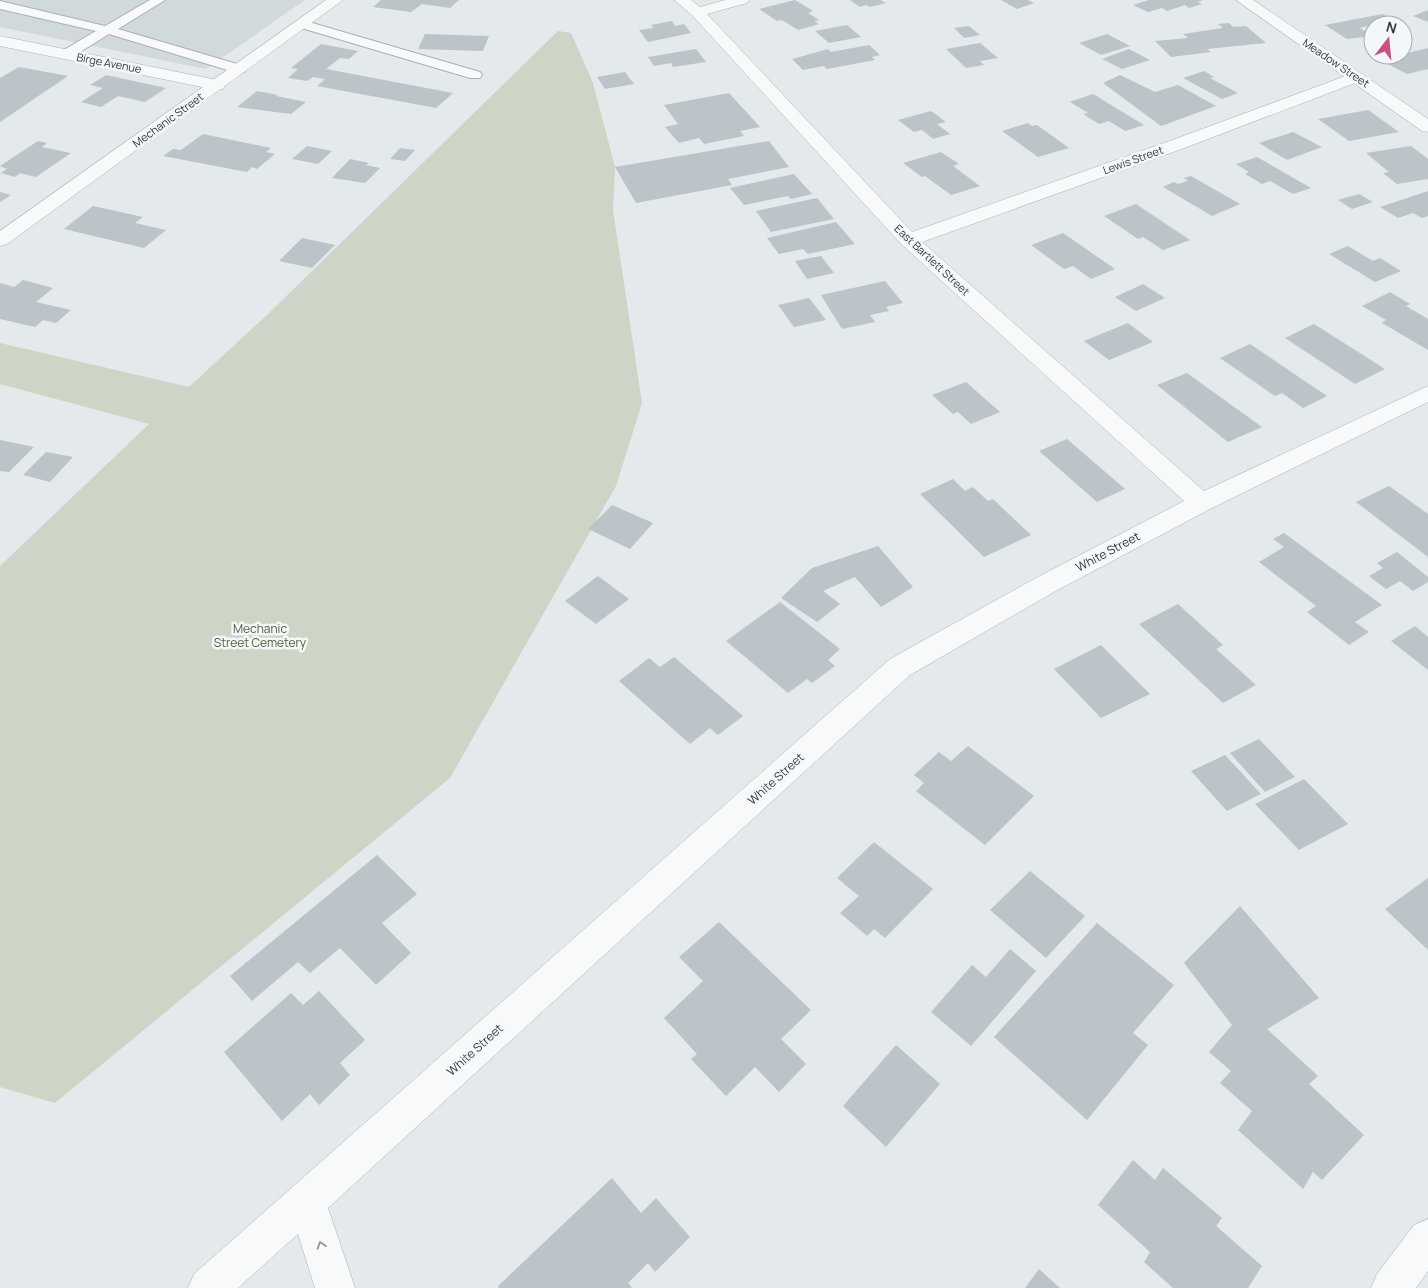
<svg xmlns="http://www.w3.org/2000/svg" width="1428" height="1288" font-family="Manrope,sans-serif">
  <rect width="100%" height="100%" fill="#e4e9eb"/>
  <polygon fill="#d2d9dd" points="0,0 305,0 206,69 0,27"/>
  <polygon fill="#ced5c6" points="558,31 571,33 593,83 615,167 613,210 642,403 616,486 450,778 55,1103 0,1087 0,566 149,424 0,384 0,343 189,387 268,314"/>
  <g fill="#bbc4c8">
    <polygon points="381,0 459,0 450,8 422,4 411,12 373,7"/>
    <polygon points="795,0 813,11 808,13 819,20 814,21 819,24 798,30 782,20 777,21 759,9"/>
    <polygon points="850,0 880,0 886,3 870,7 866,5 860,7"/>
    <polygon points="1001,0 1028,0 1034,3 1017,9"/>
    <polygon points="1149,0 1203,0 1198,2 1202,4 1189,8 1185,5 1167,11 1162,8 1148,12 1133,5"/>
    <polygon points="1428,10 1428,22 1413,16"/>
    <polygon points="1383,14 1393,20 1360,28 1372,36 1347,39 1325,25"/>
    <polygon points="672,21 675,26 684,24 691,33 648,42 639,30 654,28 651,25"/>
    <polygon points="1229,23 1233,27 1246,26 1266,43 1207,49 1211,52 1171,57 1155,41 1188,38 1183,34 1223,28 1218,24"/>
    <polygon points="847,25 861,37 829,43 815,31"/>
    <polygon points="969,26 980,35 964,38 954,28"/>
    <polygon points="425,34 489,36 483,51 418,49"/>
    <polygon points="1107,34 1130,46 1101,55 1079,43"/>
    <polygon points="980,43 998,58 980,61 984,65 966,68 946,49"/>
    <polygon points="321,44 358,51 349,59 340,58 326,69 453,93 436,108 317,86 325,79 313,77 307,81 288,78 298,69 291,68"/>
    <polygon points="869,45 880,55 872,57 875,60 827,69 824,66 803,70 792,59 828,49 831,52"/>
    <polygon points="1428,48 1428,69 1407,74 1380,60"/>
    <polygon points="696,49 706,62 673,67 671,63 654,66 648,57"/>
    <polygon points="1129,49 1150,60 1122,69 1102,59"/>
    <polygon points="19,67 68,76 0,122 0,78"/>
    <polygon points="1204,71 1214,77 1210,78 1238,93 1222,99 1183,78"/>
    <polygon points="625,72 634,84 605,89 597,77"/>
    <polygon points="106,75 166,88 145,102 118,96 101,107 81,102 103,88 90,85"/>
    <polygon points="1120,75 1155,92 1178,85 1216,106 1161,126 1103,83"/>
    <polygon points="257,91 278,95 276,96 306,102 291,114 237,107"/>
    <polygon points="729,93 760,127 740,131 744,136 704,144 699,138 679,143 665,127 678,124 664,105"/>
    <polygon points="1093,94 1144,125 1125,131 1109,121 1099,124 1083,114 1088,113 1070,102"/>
    <polygon points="1368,110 1399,132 1349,141 1318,119"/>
    <polygon points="931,111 946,122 937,124 950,134 933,139 922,130 914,132 898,120"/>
    <polygon points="1028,123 1032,126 1037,125 1069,148 1038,157 1002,131"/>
    <polygon points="1293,132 1322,147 1287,160 1259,143"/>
    <polygon points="203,134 271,148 266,152 275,154 257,169 252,167 247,172 163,156 173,149 181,150"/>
    <polygon points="38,141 47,143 42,147 71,153 36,177 20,173 15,177 1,173 7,169 0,166"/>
    <polygon points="769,141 789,167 728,179 732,185 636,203 615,167"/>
    <polygon points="307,146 332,151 318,164 292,159"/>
    <polygon points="1411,146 1428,159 1428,179 1397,184 1383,173 1389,172 1366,153"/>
    <polygon points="400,148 415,150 405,161 390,159"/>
    <polygon points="941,152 959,164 953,166 980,186 951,195 925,176 922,177 903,163"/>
    <polygon points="1257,157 1311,188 1293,194 1270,181 1262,184 1245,174 1249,172 1236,164"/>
    <polygon points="350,159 369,163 366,165 380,168 365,183 332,178"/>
    <polygon points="794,174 812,194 791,199 788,196 744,205 730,188"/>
    <polygon points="1191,176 1240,204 1212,216 1163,187 1174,182 1178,184 1188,181 1184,178"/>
    <polygon points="1428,191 1428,216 1422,218 1413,213 1398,218 1380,207"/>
    <polygon points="0,192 11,195 0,202"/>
    <polygon points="1359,194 1373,202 1352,209 1338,200"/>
    <polygon points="817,198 834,219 771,232 756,211"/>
    <polygon points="1136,204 1190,240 1163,250 1143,237 1138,239 1104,216"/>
    <polygon points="93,206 143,217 135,223 166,230 144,248 64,229"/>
    <polygon points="836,222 855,244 808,254 803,249 779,254 767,238"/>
    <polygon points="1063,233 1115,269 1091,279 1073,266 1064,269 1031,245"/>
    <polygon points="302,238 335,245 312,268 279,261"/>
    <polygon points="1348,246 1373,261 1380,258 1401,271 1375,282 1329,254"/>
    <polygon points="821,256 834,273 807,279 795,261"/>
    <polygon points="23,280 53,288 36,302 71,310 56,323 43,320 35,327 0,319 0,283 14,287"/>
    <polygon points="885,281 903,303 886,307 889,311 870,315 875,322 842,329 821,295"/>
    <polygon points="1143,284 1165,298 1136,311 1115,297"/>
    <polygon points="1390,292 1410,304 1406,306 1428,319 1428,350 1382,323 1386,320 1362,306"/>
    <polygon points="809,298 826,320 794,327 778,305"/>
    <polygon points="1128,323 1153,342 1109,360 1084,341"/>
    <polygon points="1314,324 1385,369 1355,384 1285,338"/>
    <polygon points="1250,344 1327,396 1303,408 1282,393 1275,396 1220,358"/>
    <polygon points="1187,373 1262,427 1228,442 1157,385"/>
    <polygon points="966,382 1000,412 971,424 958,412 953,414 932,395"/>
    <polygon points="1067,439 1125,489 1097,502 1039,451"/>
    <polygon points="0,440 34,447 9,472 0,471"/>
    <polygon points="46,452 73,457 50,482 23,475"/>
    <polygon points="953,479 965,491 973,487 988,501 993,499 1031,535 984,557 920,494"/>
    <polygon points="1389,486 1428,514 1428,557 1356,502"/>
    <polygon points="612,505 653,523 630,549 588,529"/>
    <polygon points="1284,533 1382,605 1355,622 1369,632 1349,645 1307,612 1316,606 1259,562 1284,547 1273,539"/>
    <polygon points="878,546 913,587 881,607 855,577 823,591 840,604 817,622 781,598 812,568"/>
    <polygon points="1397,552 1428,577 1428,582 1413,591 1400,581 1386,589 1369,576 1383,568 1377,563"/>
    <polygon points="598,576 629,599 596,624 565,601"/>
    <polygon points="780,602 840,649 828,660 835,666 812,683 807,679 788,693 726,641"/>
    <polygon points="1178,604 1223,645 1216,649 1256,685 1223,703 1139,624"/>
    <polygon points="1415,626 1428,637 1428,670 1391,641"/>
    <polygon points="1101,645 1150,694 1101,718 1054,669"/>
    <polygon points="674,657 743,716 718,735 710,728 690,744 619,681 649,658 660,667"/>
    <polygon points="1259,739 1295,777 1265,792 1230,753"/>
    <polygon points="968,746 1034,796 985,845 916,791 924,783 914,775 939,752 951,761"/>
    <polygon points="1225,755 1261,794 1227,811 1191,771"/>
    <polygon points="1304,779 1348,824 1299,850 1255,804"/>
    <polygon points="874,842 933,889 885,938 874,929 867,936 840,913 859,896 837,878"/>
    <polygon points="377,855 417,894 382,923 411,953 376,985 340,948 310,973 298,962 252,1001 230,976"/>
    <polygon points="1030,871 1085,916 1046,958 990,910"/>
    <polygon points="1428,878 1428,950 1385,909"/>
    <polygon points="1240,906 1319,998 1267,1029 1318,1076 1309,1084 1364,1135 1322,1180 1313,1172 1303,1189 1238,1130 1252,1111 1220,1083 1231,1071 1209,1052 1232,1025 1184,963"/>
    <polygon points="719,922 811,1010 781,1039 806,1064 779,1092 755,1067 726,1096 691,1059 697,1054 664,1018 703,981 679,957"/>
    <polygon points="1097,923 1174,985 1133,1033 1148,1045 1087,1120 994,1037"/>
    <polygon points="1010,949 1036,971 971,1046 931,1012 972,965 986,977"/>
    <polygon points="319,991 365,1040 340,1063 350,1075 319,1105 310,1094 282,1121 224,1052 291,993 303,1005"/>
    <polygon points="896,1045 940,1084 886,1147 843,1106"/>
    <polygon points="1133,1160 1155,1180 1163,1168 1222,1218 1216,1226 1262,1266 1248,1288 1173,1288 1144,1262 1150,1252 1098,1205"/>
    <polygon points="612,1178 641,1213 656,1198 690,1237 655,1272 648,1263 628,1283 632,1288 499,1288 498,1286"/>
    <polygon points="1039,1269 1060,1288 1025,1288"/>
  </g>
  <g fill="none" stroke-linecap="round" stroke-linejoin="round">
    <g stroke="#a9b1b5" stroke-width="2">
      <g id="service">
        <polygon points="150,0 165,0 118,29 244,66 246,69 244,72 234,72 109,34 72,57 62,57 60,54 62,51 96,31 0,9 0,1 105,26"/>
        <polygon points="302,20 480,72 482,75 480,78 470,78 298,27 296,24 298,21"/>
      </g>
    </g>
    <g stroke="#a9b1b5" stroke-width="1">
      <g id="minor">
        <polygon points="674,0 691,0 700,7 725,0 749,0 747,3 707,14 912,232 1167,142 1351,74 1363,74 1365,77 1363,80 1179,150 922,242 1204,491 1428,386 1428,402 1210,509 1054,592 910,675 328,1208 355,1288 315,1288 298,1234 238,1288 188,1288 194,1274 890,659 1036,578 1184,501 901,244 692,15"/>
        <polygon points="0,36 217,80 223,81 225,85 223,89 217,90 0,46"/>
        <polygon points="1428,1219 1428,1271 1416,1288 1371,1288 1377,1274 1414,1225"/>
      </g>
    </g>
    <g stroke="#a9b1b5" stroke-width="1">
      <g id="tertiary">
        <polygon points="326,0 343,0 7,244 0,246 0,231"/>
        <polygon points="1236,0 1253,0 1428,119 1428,132 1422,131"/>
      </g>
    </g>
    <use href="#service" fill="#f7f9fa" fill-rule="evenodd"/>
    <use href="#minor" fill="#f7f9fa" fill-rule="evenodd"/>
    <use href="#tertiary" fill="#f7f9fa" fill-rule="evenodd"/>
  </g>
  <defs><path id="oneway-chevron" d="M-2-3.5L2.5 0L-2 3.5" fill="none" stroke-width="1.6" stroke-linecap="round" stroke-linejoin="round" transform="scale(1.25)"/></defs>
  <use stroke="#929a9e" href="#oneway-chevron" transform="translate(321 1245) rotate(-108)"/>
  <g text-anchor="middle" stroke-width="5" stroke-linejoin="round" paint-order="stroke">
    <g font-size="11" fill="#2c3b43" stroke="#f4f7f9">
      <text transform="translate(109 63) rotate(11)" y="4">Birge Avenue</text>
      <text transform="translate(1336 63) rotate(34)" y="4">Meadow Street</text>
      <text transform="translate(168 120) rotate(-36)" y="4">Mechanic Street</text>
      <text transform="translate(1133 160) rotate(-20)" y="4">Lewis Street</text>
      <text transform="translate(932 260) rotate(43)" y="4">East Bartlett Street</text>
    </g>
    <g font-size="12" fill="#2c3b43" stroke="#f4f7f9">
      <text transform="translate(1108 552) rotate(-28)" y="4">White Street</text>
      <text transform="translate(776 779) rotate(-42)" y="4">White Street</text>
      <text transform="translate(475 1050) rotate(-42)" y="4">White Street</text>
    </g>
    <g font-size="12" fill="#4b5f3a" stroke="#f4f7f9">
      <text x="260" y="633">Mechanic<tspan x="260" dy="14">Street Cemetery</tspan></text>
    </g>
  </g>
  <g transform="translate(1388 40) rotate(16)"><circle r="24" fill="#f4f7f9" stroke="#a4acb0"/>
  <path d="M0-4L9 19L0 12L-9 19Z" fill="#ca5084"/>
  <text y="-8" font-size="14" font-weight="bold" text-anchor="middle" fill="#2c3b43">N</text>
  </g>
</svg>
